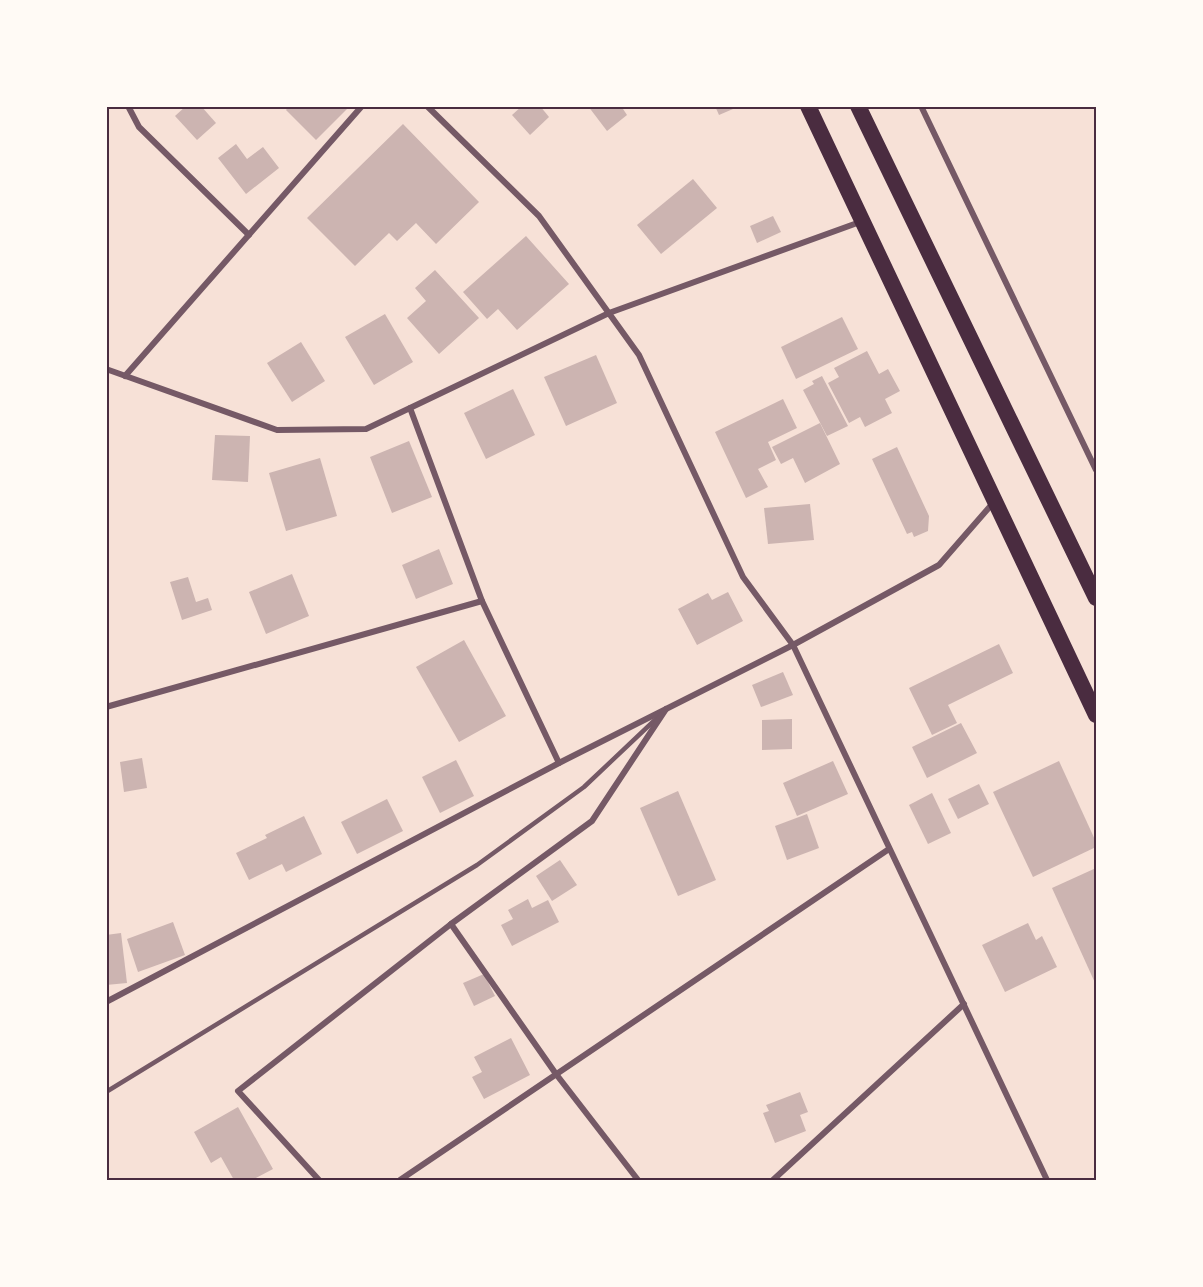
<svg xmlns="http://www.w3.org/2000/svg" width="1203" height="1287" font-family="'PT Sans Narrow',sans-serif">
  <rect width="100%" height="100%" fill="#f7e1d7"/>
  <g fill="#ccb4b1">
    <polygon points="186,106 201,106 216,123 197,140 175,116"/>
    <polygon points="289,106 350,106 316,140 286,110"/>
    <polygon points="522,106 540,106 549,117 530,135 512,115"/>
    <polygon points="588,106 621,106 627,115 607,131"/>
    <polygon points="715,106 740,106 719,115"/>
    <polygon points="403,124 479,202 436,244 416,223 397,241 389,233 355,266 307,218"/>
    <polygon points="236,144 247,159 263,147 279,168 246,194 218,158"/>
    <polygon points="693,179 717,208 661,254 637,225"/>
    <polygon points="773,216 781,232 757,243 750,226"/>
    <polygon points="526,236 569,284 517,330 498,309 487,319 463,292"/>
    <polygon points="435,270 479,318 439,354 407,318 426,301 415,288"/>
    <polygon points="385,314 413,362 374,385 345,337"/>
    <polygon points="842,317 858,349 796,379 781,347"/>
    <polygon points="301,342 325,381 292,402 267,363"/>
    <polygon points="867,351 879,374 888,369 900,391 885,399 892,413 865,427 860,417 849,423 828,383 839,377 834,368"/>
    <polygon points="596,355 617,403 566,426 544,377"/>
    <polygon points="822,376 848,426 827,436 803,390 814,384 812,381"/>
    <polygon points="513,389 535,435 486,459 464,413"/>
    <polygon points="783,399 797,428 768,442 776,460 758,469 768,487 746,498 715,432"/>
    <polygon points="820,423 840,464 805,483 793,458 781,464 772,447"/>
    <polygon points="215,435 250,436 248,482 212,480"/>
    <polygon points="409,441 432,497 392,513 370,457"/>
    <polygon points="897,447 929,516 928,531 914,537 912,532 907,534 872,459"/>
    <polygon points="320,458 337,516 286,531 269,473"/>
    <polygon points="810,504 814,540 768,544 764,508"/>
    <polygon points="439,549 453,584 416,599 402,565"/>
    <polygon points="292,574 309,616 266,634 249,592"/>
    <polygon points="188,577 196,602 208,598 212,610 182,620 170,582"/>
    <polygon points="728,592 743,621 697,645 678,609 708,593 712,600"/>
    <polygon points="464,640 506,716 459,742 416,667"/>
    <polygon points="999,644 1013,673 948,705 957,723 932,735 909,688"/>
    <polygon points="783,672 793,695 761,707 752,685"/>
    <polygon points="792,719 792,749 762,750 762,720"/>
    <polygon points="961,723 977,753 927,778 912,747"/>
    <polygon points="142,758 147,788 124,792 120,762"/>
    <polygon points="456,760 474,796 440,813 422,777"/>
    <polygon points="833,761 848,794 797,816 783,783"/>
    <polygon points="1059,761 1096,842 1096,847 1033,877 993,792"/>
    <polygon points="979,784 989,804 958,819 948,799"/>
    <polygon points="678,791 716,880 678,896 640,808"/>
    <polygon points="932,793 951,833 928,844 909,805"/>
    <polygon points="387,799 403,831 357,854 341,822"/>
    <polygon points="807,814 819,848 787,860 775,826"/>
    <polygon points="304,816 322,854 286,872 282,864 249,880 236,853 267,838 265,835"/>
    <polygon points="560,860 577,885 552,901 536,876"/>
    <polygon points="1096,868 1096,985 1052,888"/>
    <polygon points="528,899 532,908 548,900 559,922 512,946 501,925 513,919 508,910"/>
    <polygon points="173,922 185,955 138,972 127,939"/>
    <polygon points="1028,923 1036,940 1042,936 1057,967 1005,992 982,945"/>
    <polygon points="121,933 127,983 106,985 106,935"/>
    <polygon points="484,974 495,996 474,1006 463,983"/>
    <polygon points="511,1038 530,1075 484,1099 472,1077 482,1072 474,1057"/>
    <polygon points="800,1092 808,1112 800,1115 806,1131 775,1143 763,1113 769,1111 766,1105"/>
    <polygon points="238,1107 273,1169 252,1180 234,1180 221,1157 211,1163 194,1132"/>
  </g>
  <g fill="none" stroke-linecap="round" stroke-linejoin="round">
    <polyline stroke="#755966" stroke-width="4.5" points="106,1092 477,865 584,787 658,717"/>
    <g stroke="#755966" stroke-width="6">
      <polyline points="128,106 139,127 249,235"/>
      <polyline points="427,106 539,216 639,355 743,577 793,645 1047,1180"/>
      <polyline points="921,106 1096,470"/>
      <polyline points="106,369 277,430 366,429 609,313 860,222"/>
      <polyline points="125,376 362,106"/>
      <polyline points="410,408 482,601 559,763"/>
      <polyline points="106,707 482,601"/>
      <polyline points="451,924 556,1074 638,1180"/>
      <polyline points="106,1002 559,763 793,645 939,565 993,503"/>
      <polyline points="319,1180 238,1091 451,924 592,821 666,709"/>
      <polyline points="400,1180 889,849"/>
      <polyline points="773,1180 964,1004"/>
    </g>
    <g stroke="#4a2c40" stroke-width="16">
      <polyline points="808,106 1096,715"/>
      <polyline points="858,106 1096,598"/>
    </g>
  </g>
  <rect width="1203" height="1287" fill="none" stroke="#fffaf5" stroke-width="216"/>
  <rect x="108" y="108" width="987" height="1071" fill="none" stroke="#4a2c40" stroke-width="2"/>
</svg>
